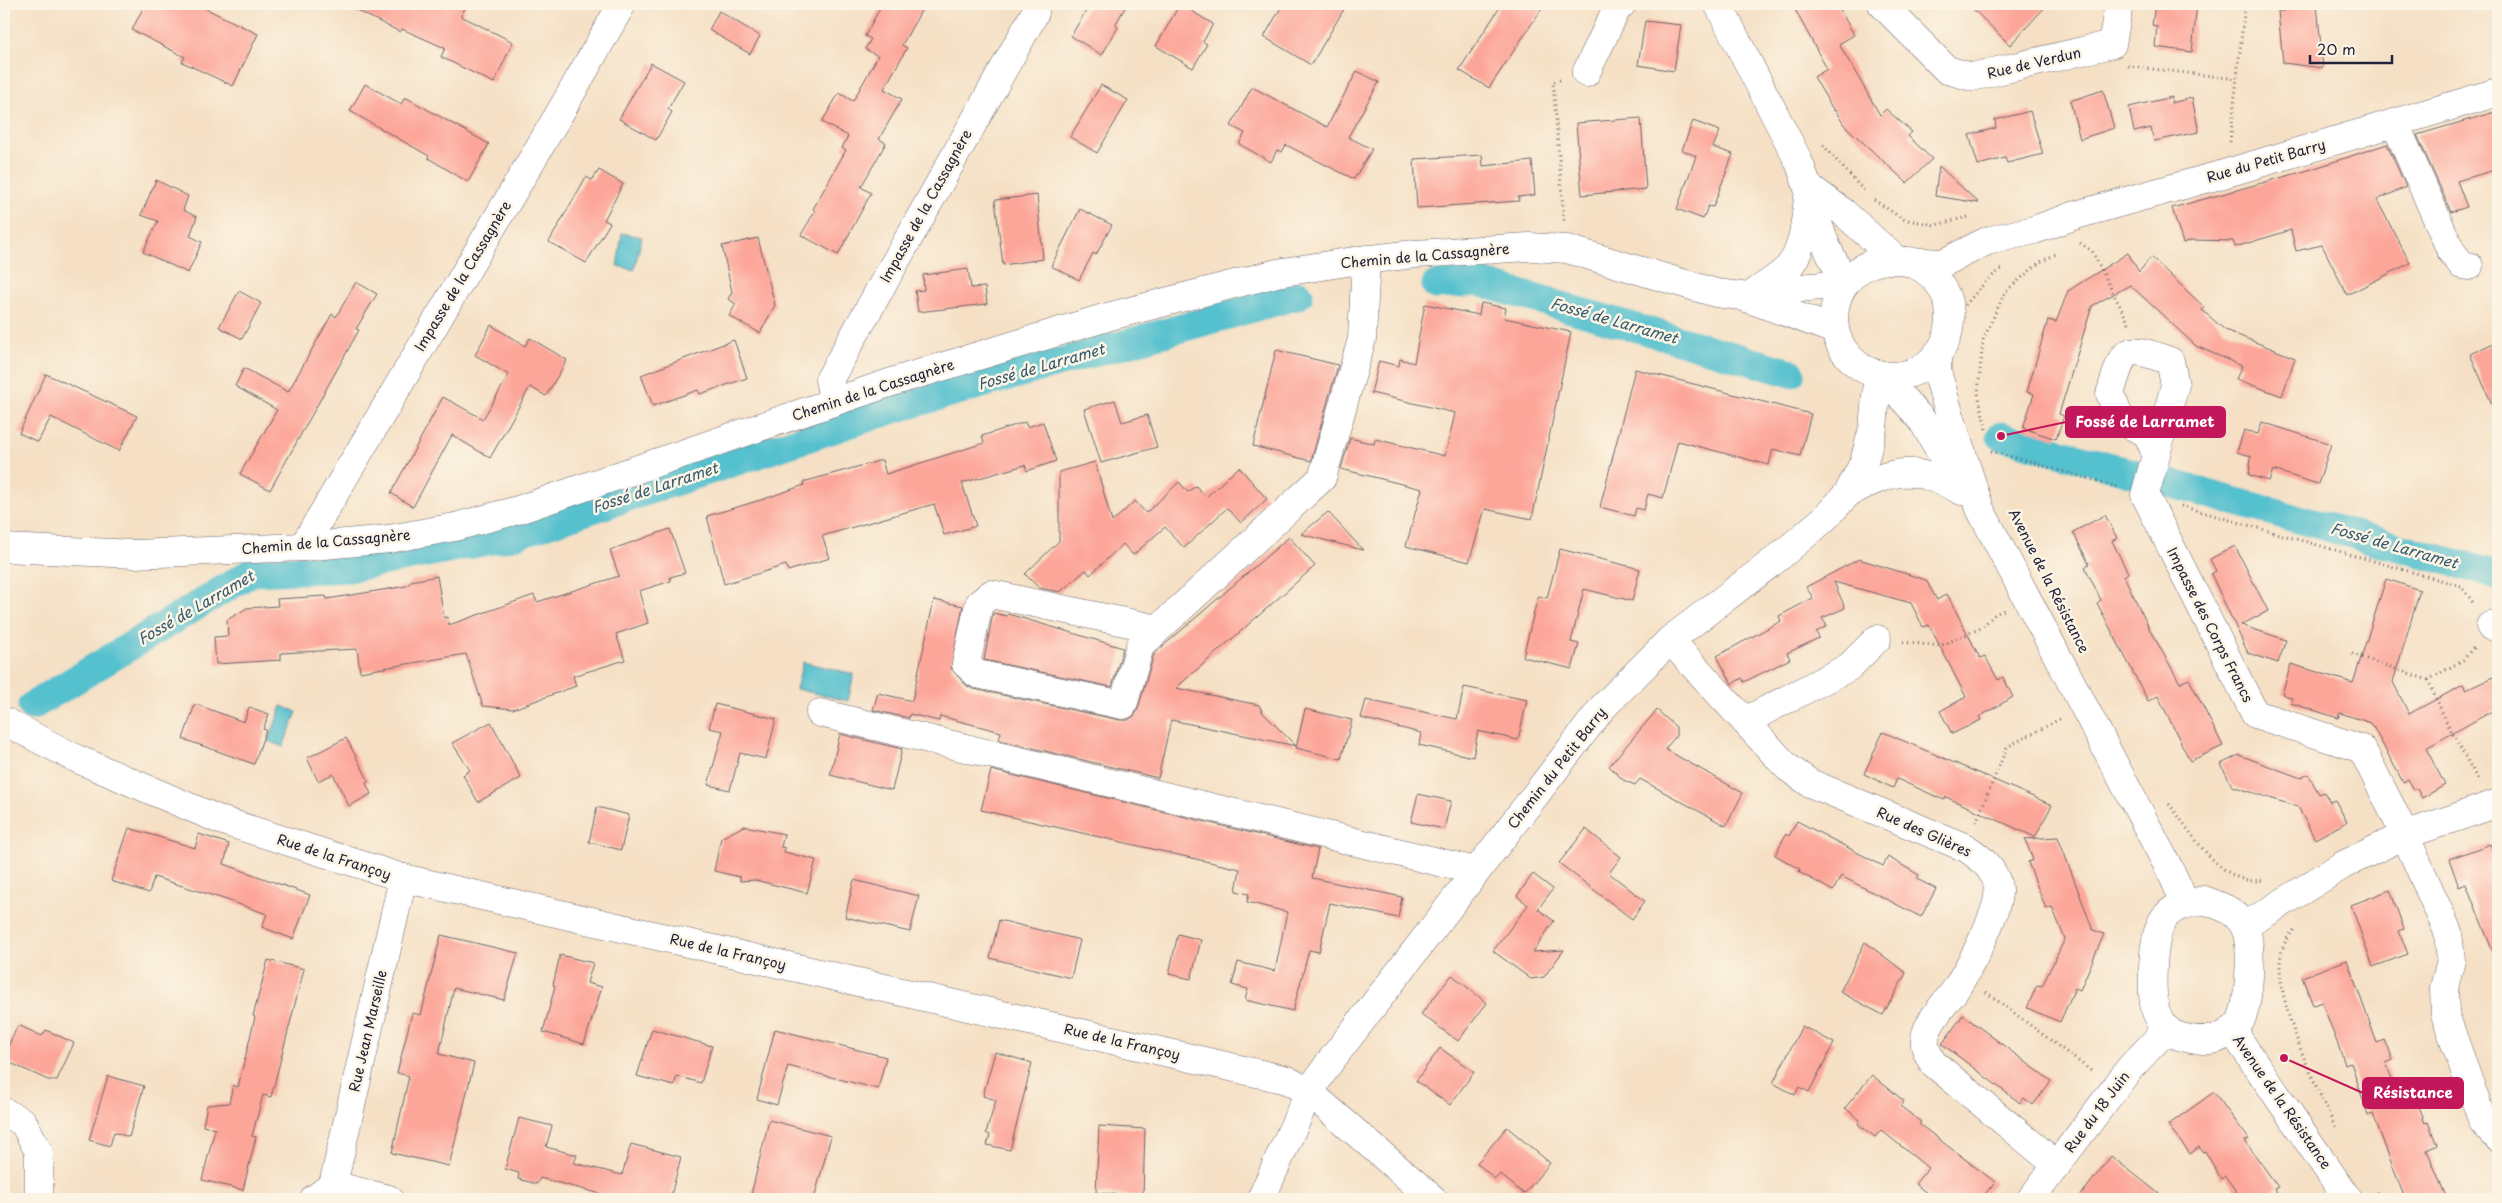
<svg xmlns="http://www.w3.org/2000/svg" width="2502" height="1203" font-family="'Playpen Sans',sans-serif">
  <rect width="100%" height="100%" fill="#fcf5e5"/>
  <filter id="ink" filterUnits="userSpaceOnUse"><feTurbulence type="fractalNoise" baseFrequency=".02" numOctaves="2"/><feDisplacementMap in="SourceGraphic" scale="10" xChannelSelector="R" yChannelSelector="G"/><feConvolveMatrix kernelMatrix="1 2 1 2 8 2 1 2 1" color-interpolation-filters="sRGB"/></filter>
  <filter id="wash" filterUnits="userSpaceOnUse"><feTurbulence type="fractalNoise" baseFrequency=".0096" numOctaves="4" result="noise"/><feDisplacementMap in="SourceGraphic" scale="20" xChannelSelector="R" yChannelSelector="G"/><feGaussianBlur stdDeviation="1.12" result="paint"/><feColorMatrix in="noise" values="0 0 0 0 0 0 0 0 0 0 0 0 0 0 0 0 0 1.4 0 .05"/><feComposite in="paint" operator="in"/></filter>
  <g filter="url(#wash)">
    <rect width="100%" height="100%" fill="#f5e0c5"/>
    <g fill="#54c0ce" stroke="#3b7184">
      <polygon points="622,233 642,237 634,270 617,266"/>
      <polygon points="803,662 854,674 848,701 796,689"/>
      <polygon points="282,706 297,712 283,747 268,741"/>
    </g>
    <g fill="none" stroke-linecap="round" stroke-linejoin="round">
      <g stroke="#54c0ce" stroke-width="29">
        <polyline points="1436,285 1479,282 1791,373"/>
        <polyline points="2001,436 2498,575"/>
        <polyline points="32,706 252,572 350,568 508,537 897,408 1299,295"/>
      </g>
    </g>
    <g id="blocks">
      <g fill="#fca699">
        <polygon points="145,4 196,4 258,34 233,86 182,62 185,57 132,30"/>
        <polygon points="344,4 467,4 461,16 513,42 494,83 441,57 445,48 402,29 400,32"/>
        <polygon points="882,4 925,4 902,45 907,48 884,89 902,99 879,139 886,143 861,187 871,193 838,255 801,235 815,211 813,209 846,150 842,148 848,136 822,122 839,93 853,101 878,56 865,49 871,39 865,36"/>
        <polygon points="1090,4 1127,4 1115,25 1118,27 1102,55 1071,36"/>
        <polygon points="1180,4 1213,24 1203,42 1207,44 1193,68 1156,46"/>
        <polygon points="1283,4 1347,4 1311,65 1264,37"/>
        <polygon points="1502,4 1545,4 1489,88 1459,70"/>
        <polygon points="1792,4 1837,4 1854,35 1839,44 1880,115 1886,109 1912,132 1908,136 1932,159 1907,183 1844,125 1835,110 1834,111 1814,77 1827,69"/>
        <polygon points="1968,4 2048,4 2010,45"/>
        <polygon points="2155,4 2197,4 2192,52 2155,47 2157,26 2152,25"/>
        <polygon points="2283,4 2317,4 2323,68 2283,63 2278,11 2284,11"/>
        <polygon points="719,11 760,36 750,54 709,30"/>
        <polygon points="1645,21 1681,25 1674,71 1638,65"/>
        <polygon points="651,63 684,81 668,109 672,112 656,140 619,119"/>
        <polygon points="1357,71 1379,82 1348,137 1372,149 1354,179 1286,145 1282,152 1277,150 1271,162 1239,144 1245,133 1231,126 1252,87 1327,127"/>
        <polygon points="365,84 401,104 405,97 489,144 468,182 428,158 429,156 350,111"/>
        <polygon points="1101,85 1128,100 1097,153 1070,137"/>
        <polygon points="2103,90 2114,128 2080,139 2070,101"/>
        <polygon points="2172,97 2171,103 2192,98 2199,132 2154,141 2151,128 2134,132 2129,107"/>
        <polygon points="2030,111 2043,154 2007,163 2005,158 1978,165 1969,135 1996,128 1995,120"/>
        <polygon points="2498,111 2498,169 2457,181 2467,207 2451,212 2417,135"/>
        <polygon points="1641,118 1646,189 1582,195 1576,123"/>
        <polygon points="1693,121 1720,131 1713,147 1733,154 1713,207 1708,206 1703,219 1677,209 1696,156 1682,150"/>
        <polygon points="2387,144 2406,187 2377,200 2410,263 2347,295 2322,245 2296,251 2291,230 2235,247 2233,241 2192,240 2183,243 2172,208 2312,169"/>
        <polygon points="1482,155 1483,166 1532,161 1535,195 1518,197 1519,201 1417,208 1414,159"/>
        <polygon points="1939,166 1979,203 1935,196"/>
        <polygon points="599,170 623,184 604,220 610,223 586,263 549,242 586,177 592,180"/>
        <polygon points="156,180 188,196 183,210 197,217 190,236 202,242 188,273 143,252 158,221 141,215"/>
        <polygon points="1037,195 1043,259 1003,265 995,200"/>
        <polygon points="1080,209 1112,225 1096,255 1093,253 1079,280 1051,266"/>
        <polygon points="758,238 775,305 760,333 729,316 736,304 728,299 732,292 722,246"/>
        <polygon points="2128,253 2139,272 2151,257 2204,307 2202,310 2225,330 2295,358 2282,396 2236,379 2242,366 2196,346 2130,285 2092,306 2059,414 2064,416 2056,439 2023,428 2034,394 2027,392 2048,320 2056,322 2068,291"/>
        <polygon points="968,269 971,288 985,287 987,304 918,312 915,291 924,290 923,275"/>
        <polygon points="356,282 377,294 356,329 359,330 270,490 240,474 277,410 235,386 244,368 288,392 332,314 336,317"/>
        <polygon points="239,291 261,303 242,339 219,327"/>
        <polygon points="1481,303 1506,308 1504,318 1571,332 1532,519 1485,509 1469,562 1406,546 1422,489 1341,469 1350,438 1374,444 1375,439 1445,456 1455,413 1371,393 1379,361 1399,366 1400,359 1414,363 1425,304 1479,315"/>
        <polygon points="491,325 525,346 530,338 567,360 546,396 530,387 490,458 452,435 413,507 391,493 443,397 483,419 509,375 475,355"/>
        <polygon points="734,340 747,378 700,394 698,390 653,406 641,375"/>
        <polygon points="2498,341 2498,418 2470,354"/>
        <polygon points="1276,350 1338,365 1311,461 1253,446"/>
        <polygon points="1635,369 1811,414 1800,456 1773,449 1769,465 1678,441 1663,498 1648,494 1644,510 1636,508 1634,516 1600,507"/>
        <polygon points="46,374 137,416 119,451 51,417 38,442 19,433"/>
        <polygon points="1115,400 1122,422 1147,415 1157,447 1101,463 1084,409"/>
        <polygon points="1025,422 1027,427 1043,422 1056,461 1027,471 1025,465 962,483 976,526 944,535 934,504 822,536 830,558 788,571 786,565 724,584 707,516 764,499 804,485 803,482 882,460 886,474 984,443 982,436"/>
        <polygon points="2262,422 2331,444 2318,484 2273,470 2269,481 2249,475 2251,456 2237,452 2244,430 2258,434"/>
        <polygon points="1095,462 1112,522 1135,501 1146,513 1179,482 1188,492 1196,486 1206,497 1239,467 1267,499 1241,523 1227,508 1184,548 1165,527 1133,555 1123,544 1090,575 1086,570 1060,592 1039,588 1025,574 1059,541 1059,472"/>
        <polygon points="1328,512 1363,550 1301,534"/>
        <polygon points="2105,515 2117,538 2112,541 2128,573 2124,576 2150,630 2180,683 2189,679 2223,746 2190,761 2158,696 2148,701 2097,603 2101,600 2085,567 2089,564 2073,532"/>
        <polygon points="670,529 685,573 670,577 671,581 639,591 648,623 616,634 625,660 573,676 576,686 513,709 483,706 466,654 360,672 357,649 281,653 281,660 216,664 214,637 228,636 227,620 247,608 278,606 277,599 326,596 327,599 407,586 411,581 437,576 444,618 448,617 449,625 534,595 537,602 619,576 610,550"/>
        <polygon points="1289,537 1315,566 1176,688 1259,705 1263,713 1296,746 1171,720 1158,778 999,740 1001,732 940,716 939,721 910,714 909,718 873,710 878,693 912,701 934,600 963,606 951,668 967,686 974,689 1120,720 1128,720 1134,716 1138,709 1154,654"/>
        <polygon points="2235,546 2268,611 2241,625 2286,640 2278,663 2248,653 2211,574 2216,571 2210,559"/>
        <polygon points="1560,549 1640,569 1632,601 1584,589 1571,642 1579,644 1572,669 1523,657 1538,596 1547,598"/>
        <polygon points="1859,559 1926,580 1937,600 1947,594 1980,658 1985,656 1998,680 2003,677 2013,697 1979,717 1981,720 1952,734 1940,711 1966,697 1929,625 1923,627 1911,603 1834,582 1845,608 1822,618 1827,626 1816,632 1819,638 1787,653 1790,659 1744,682 1742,678 1732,684 1717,656 1781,621 1779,616 1813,598 1806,587"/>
        <polygon points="2386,579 2420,590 2393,682 2409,714 2463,685 2466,690 2498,675 2498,708 2426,748 2445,785 2422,798 2417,789 2414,790 2408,779 2403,782 2371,723 2340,713 2338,718 2291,703 2292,698 2282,694 2291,664 2353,683"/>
        <polygon points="993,613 1007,616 1008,614 1123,648 1112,687 984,660"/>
        <polygon points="1464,687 1527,700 1518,740 1478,731 1473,757 1419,745 1421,733 1361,718 1366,700 1457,719"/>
        <polygon points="195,704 244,722 249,707 269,714 263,729 266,730 254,764 183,739"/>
        <polygon points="715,704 776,719 766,759 740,753 730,790 708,785 723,731 709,728"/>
        <polygon points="1305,709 1352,720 1341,759 1296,748"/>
        <polygon points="1657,710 1676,727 1676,736 1665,749 1743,793 1726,826 1640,779 1635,785 1623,780 1609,766"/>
        <polygon points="491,722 521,778 478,802 463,775 470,770 452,743"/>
        <polygon points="1883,732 2052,805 2035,837 1946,797 1944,800 1897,779 1893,788 1864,774"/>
        <polygon points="840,734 902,749 892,790 830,775"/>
        <polygon points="346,738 369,781 366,783 371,794 349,806 333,774 318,781 307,758"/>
        <polygon points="2239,755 2301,778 2308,774 2319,794 2324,792 2330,802 2335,800 2347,822 2315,839 2298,807 2232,786 2221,764"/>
        <polygon points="991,770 1318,849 1312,878 1402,897 1398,918 1330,903 1319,952 1309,950 1293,1011 1245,1000 1248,989 1232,985 1238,962 1275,971 1287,912 1247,902 1249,894 1236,891 1240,869 981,810"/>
        <polygon points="1418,794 1451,801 1444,829 1411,822"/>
        <polygon points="597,807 629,815 621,850 589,842"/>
        <polygon points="1797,821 1883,866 1888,857 1919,875 1917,879 1936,889 1921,917 1841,876 1833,891 1799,872 1800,869 1775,855 1786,834 1789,836"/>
        <polygon points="744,826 784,834 781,847 785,848 784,852 816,860 807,893 755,880 740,881 740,877 714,871 721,838"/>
        <polygon points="129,828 195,848 199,834 229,844 224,864 310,895 293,939 262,927 267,914 224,899 154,877 149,893 111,881"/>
        <polygon points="1586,829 1621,857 1609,873 1645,901 1632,919 1559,863"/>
        <polygon points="2058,837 2093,930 2104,934 2080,990 2075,988 2060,1022 2027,1008 2037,985 2042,986 2065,939 2052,907 2046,909 2028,862 2033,860 2025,839"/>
        <polygon points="2490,844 2498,864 2497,962 2466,884 2459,887 2449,859"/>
        <polygon points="1533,874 1553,889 1538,909 1554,921 1533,952 1564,950 1544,977 1531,979 1493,951 1528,905 1517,896"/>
        <polygon points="854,880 919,896 910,932 845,917"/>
        <polygon points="2390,890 2404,929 2399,931 2408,954 2373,967 2351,905"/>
        <polygon points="999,920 1080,940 1071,978 990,958"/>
        <polygon points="1178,934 1201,940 1191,979 1169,974"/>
        <polygon points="441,935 518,953 504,1000 454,988 439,1054 474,1063 449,1166 392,1153 409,1076 397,1073 412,1013 421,1015"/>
        <polygon points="1865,942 1906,973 1883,1015 1840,992"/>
        <polygon points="560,955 593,963 587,983 602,987 584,1044 543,1032 555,986 553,985"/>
        <polygon points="268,960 304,969 271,1097 263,1095 252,1136 256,1137 243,1190 202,1180 215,1129 203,1126 207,1105 229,1103 233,1085 238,1087 255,1017 253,1016"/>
        <polygon points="2347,960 2377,1043 2385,1040 2393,1060 2386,1063 2400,1103 2415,1097 2425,1123 2428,1122 2437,1145 2427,1150 2447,1199 2405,1199 2373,1114 2368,1116 2351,1062 2345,1064 2322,1002 2313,1005 2302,977"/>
        <polygon points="1452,975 1487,1003 1458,1041 1421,1014"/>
        <polygon points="1963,1015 2051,1081 2033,1105 2024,1098 2020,1103 1942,1044"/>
        <polygon points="18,1025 42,1036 46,1030 74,1043 57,1080 48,1080 4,1060 4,1055"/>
        <polygon points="1802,1026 1834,1043 1809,1092 1799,1087 1795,1095 1773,1083"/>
        <polygon points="652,1029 712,1046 701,1083 677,1076 674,1086 637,1076"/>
        <polygon points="775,1029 886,1057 878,1089 788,1066 777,1105 757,1099"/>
        <polygon points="1440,1048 1474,1072 1450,1105 1416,1081"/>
        <polygon points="995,1052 1032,1063 1010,1150 987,1145 990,1135 986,1133 996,1100 983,1096"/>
        <polygon points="1872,1075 1904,1101 1900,1106 1921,1122 1919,1124 1995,1182 1981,1199 1935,1199 1915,1184 1928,1168 1881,1130 1875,1137 1858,1124 1860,1120 1845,1108"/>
        <polygon points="108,1076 144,1086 129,1137 114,1132 110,1146 89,1140"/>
        <polygon points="2214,1092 2249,1139 2245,1141 2278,1187 2274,1189 2281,1199 2242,1199 2225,1176 2221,1179 2205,1151 2203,1152 2199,1147 2190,1154 2168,1125"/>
        <polygon points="519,1118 552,1126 546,1147 577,1155 574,1163 622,1175 631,1144 681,1157 670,1199 599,1199 601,1194 540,1178 537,1184 518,1179 519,1173 505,1169"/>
        <polygon points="769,1120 831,1136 814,1199 750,1199"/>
        <polygon points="1099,1126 1145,1129 1143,1196 1096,1193"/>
        <polygon points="1507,1127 1550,1163 1524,1194 1500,1174 1495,1179 1477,1163"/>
        <polygon points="2111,1156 2166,1199 2078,1199"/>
      </g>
    </g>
  </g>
  <g filter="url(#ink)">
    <use href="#blocks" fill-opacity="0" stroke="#6c646b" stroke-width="1"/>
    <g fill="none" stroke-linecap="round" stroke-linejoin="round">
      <g stroke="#6c646b" stroke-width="29">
        <g id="minor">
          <path d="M1718,4L1798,160C1808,183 1811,203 1819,226C1825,246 1835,265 1846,282"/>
          <polyline points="1882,4 1947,70 1972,77 2112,44 2119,4"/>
          <polyline points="1586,73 1616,10 1622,4"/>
          <polyline points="2395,123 2451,251 2462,265 2469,266"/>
          <polyline points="1809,187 1843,212 1895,259"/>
          <circle cx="1892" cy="318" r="58"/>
          <polyline points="1905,261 1943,263 1987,241 2034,230 2076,215 2227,173 2498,92"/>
          <polyline points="1756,292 1844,284"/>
          <path d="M1755,293C1765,285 1778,278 1787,269C1804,251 1805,221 1808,198"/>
          <polyline points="1937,354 1937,371 1947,406 1980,509 2172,874 2185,903"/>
          <polyline points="1882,375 1922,420 1962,490"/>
          <polyline points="834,402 829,380 1035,13"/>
          <path d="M2156,454L2147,433L2121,421L2110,394C2125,347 2122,344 2170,361L2175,385L2145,495L2255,714L2362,749L2405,835L2448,932L2451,960L2444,988L2445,1014L2483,1122L2498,1138"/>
          <path d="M1848,493C1898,468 1911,465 1962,491"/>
          <polyline points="303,547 562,109 622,4"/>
          <polyline points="4,548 135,554 303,547 389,539 455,527 518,510 895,381 1107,317 1277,273 1354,261 1415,254 1529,247 1567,249 1716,293 1741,296 1835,330"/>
          <polyline points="2490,626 2498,624"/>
          <polyline points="1158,629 991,594 979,604 966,664 977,674 1123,705 1140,646 1158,629 1322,478 1362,339 1366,259"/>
          <path d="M1670,640L1787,767L1810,783L1966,848C1980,857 1996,870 1998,888C2001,910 1966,974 1953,993C1943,1006 1922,1027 1925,1045C1926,1051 1930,1058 1933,1063L2057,1165"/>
          <polyline points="820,713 1476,871"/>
          <polyline points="4,721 75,758 220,820 403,878 1287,1080 1309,1092 1433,1199"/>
          <polyline points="1745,721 1849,667 1877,639"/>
          <path d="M2204,900C2220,906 2236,910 2244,926C2254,944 2249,1001 2241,1020C2237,1029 2219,1040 2210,1040C2196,1040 2177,1039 2166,1029C2162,1025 2157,1015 2155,1009C2151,990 2151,930 2166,916C2175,905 2191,903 2204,900Z"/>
          <polyline points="2245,926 2343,865 2405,835 2498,803"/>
          <polyline points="2232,1030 2348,1199"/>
          <polyline points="4,1112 23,1122 39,1152 39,1199"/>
          <polyline points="333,1185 389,1199"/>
          <polyline points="314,1199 333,1185 403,878"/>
          <polyline points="1261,1199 1309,1092 1329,1063 1603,707 1670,640 1779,557 1824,519 1848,493 1864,462 1873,428 1878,374"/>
          <polyline points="2031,1199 2130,1068 2167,1029"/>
        </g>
      </g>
      <g stroke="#6c646b" stroke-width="3" stroke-dasharray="1 4" stroke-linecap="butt">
        <polyline points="2128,66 2237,79"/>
        <polyline points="1560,80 1553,82 1564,221"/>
        <polyline points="2230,142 2245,4"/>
        <polyline points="1823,145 1864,191"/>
        <polyline points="1874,200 1903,219 1935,225 1968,217"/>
        <polyline points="2080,243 2092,251 2129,324"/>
        <polyline points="1949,324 1987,280 2004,267"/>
        <polyline points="1986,429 1978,393 1983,340 2005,292 2040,262 2056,254"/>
        <polyline points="1991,451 2118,487"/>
        <polyline points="2181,506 2461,586 2474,604"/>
        <polyline points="1903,642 1940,646 1981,628 1995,614 2004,610"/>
        <polyline points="2352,654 2428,680 2446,721 2478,780"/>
        <polyline points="2428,680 2463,660 2474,647"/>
        <path d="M2169,804C2192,832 2221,888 2263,880"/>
        <polyline points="1976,822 2007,747 2060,719"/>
        <path d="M2294,930C2285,939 2280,952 2280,965C2280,1013 2315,1083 2335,1127"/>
        <polyline points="1986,992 2093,1072"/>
        <polyline points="2376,1192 2380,1199"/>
      </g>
      <use href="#minor" stroke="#fff" stroke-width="28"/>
    </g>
  </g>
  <g text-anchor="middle" stroke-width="5" stroke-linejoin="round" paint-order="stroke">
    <g font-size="14" fill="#22223b" stroke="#fcf5e5">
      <text transform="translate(2034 63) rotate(-13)" y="5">Rue de Verdun</text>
      <text transform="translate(2266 161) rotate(-16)" y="5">Rue du Petit Barry</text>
      <text transform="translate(926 206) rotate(-61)" y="5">Impasse de la Cassagnère</text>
      <text transform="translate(1425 256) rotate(-5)" y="5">Chemin de la Cassagnère</text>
      <text transform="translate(463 276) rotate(-59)" y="5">Impasse de la Cassagnère</text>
      <text transform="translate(873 390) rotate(-18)" y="5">Chemin de la Cassagnère</text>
      <text transform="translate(326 542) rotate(-5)" y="5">Chemin de la Cassagnère</text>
      <text transform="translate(2049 581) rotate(63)" y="5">Avenue de la Résistance</text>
      <text transform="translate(2210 625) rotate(63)" y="5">Impasse des Corps Francs</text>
      <text transform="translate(1557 768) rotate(-52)" y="5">Chemin du Petit Barry</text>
      <text transform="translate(1924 832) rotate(24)" y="5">Rue des Glières</text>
      <text transform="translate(334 857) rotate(18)" y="5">Rue de la Françoy</text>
      <text transform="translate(728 952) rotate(13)" y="5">Rue de la Françoy</text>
      <text transform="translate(368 1031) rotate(-77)" y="5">Rue Jean Marseille</text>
      <text transform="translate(1122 1042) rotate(13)" y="5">Rue de la Françoy</text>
      <text transform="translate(2282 1102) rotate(55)" y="5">Avenue de la Résistance</text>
      <text transform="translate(2097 1112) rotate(-53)" y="5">Rue du 18 Juin</text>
    </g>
    <g font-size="15" font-style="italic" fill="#34596e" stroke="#fcf5e5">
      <text transform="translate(1614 321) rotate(16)" y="5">Fossé de Larramet</text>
      <text transform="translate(1041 367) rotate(-16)" y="5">Fossé de Larramet</text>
      <text transform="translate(655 488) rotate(-18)" y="5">Fossé de Larramet</text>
      <text transform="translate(2394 546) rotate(16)" y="5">Fossé de Larramet</text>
      <text transform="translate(196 608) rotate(-30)" y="5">Fossé de Larramet</text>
    </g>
  </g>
  <path fill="none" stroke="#c2185b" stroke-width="2" d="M2001 436L2066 422M2284 1058L2363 1093"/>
  <g fill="#c2185b" stroke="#fcf5e5" stroke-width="2">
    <circle cx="2001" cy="436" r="5"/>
    <circle cx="2284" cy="1058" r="5"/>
  </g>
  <g fill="#c2185b" stroke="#c2185b" stroke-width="2">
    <rect x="2066" y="407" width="159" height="30" rx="5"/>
    <rect x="2363" y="1078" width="100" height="30" rx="5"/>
  </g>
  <g font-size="15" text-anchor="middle" font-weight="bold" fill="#fff">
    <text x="2145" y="427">Fossé de Larramet</text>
    <text x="2413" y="1098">Résistance</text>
  </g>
  <rect width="2502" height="1203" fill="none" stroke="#fcf5e5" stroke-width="20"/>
  <path d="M2310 55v8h82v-8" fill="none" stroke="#22223b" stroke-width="2.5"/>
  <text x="2317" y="55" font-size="15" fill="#22223b" stroke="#fcf5e5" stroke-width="4" paint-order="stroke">20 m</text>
</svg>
